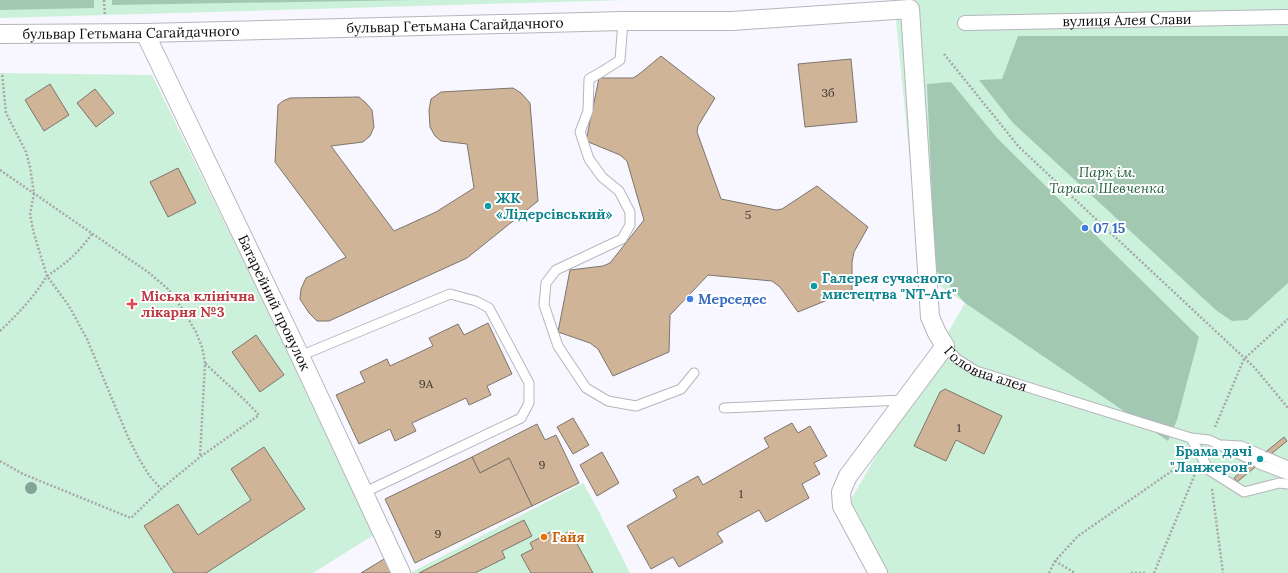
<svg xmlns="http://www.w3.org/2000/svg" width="1288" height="573" font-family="Lora,serif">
  <rect width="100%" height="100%" fill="#f8f7ff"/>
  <g fill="#ccf1da">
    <polygon points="0,0 627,0 0,18"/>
    <polygon points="894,0 1288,0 1288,573 886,573 850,501 965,303 921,273"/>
    <polygon points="0,73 152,75 377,533 313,573 0,573"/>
    <polygon points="583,483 597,508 630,573 410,573"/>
  </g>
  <g fill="#a3c8b2">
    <polygon points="0,0 94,0 94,8 0,10"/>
    <polygon points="112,0 412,0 112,5"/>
    <polygon points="1018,36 1288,36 1288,283 1247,320 1232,321 1217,311 1013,123 979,80 1002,79"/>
    <polygon points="951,82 997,138 1199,337 1177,420 1168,441 965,303 935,269 927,84"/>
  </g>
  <g fill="#d0b498" stroke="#7b756e">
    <polygon points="661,56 715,98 698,126 697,132 721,199 776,210 782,209 817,186 868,227 854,252 852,262 852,290 798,312 780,287 772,281 708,275 670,315 669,352 613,376 598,349 590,343 558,332 570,270 603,266 610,263 644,220 627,161 620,155 586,141 599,78 633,78 638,75"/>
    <polygon points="851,59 857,122 805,127 798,64"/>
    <polygon points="50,84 69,115 44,131 25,100"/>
    <polygon points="513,88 521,93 530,103 538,201 467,258 329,321 317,321 309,313 300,299 301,289 306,278 346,257 275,162 278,105 283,101 290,98 359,97 366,103 372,110 374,127 370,136 363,142 331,146 394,231 436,212 474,188 467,144 441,141 435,136 430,127 429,110 431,99 441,92"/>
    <polygon points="95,89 114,113 96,127 77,103"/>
    <polygon points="178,168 196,203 168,217 150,182"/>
    <polygon points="488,323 512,374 487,386 491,395 469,405 466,398 412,423 416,431 395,441 390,429 359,444 336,395 365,382 360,372 387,359 390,366 433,346 429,338 458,324 464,335"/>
    <polygon points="256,335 284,375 260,392 232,352"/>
    <polygon points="945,389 1002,416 984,454 956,440 946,461 914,446 940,392"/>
    <polygon points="573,418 589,445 573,454 557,427"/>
    <polygon points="792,423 798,433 810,426 827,456 814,463 820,474 802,484 809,498 766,522 759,510 717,533 723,542 679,567 673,557 651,569 627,526 677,497 673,490 698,476 703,485 769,447 764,438"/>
    <polygon points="537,424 545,440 556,435 579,483 532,506 509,458 480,473 472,457"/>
    <polygon points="1284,437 1287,441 1237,482 1234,478"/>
    <polygon points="264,447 305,509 206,573 174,573 144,526 178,504 198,535 251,500 231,469"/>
    <polygon points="602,452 619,483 597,496 580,465"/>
    <polygon points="472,457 480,473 509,458 532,506 415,563 385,499"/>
    <polygon points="524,520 532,536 502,551 505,558 475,573 419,573"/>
    <polygon points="570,531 593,573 531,573 521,555 533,549 530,543 550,532 554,539"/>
    <polygon points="384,559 392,573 361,573"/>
  </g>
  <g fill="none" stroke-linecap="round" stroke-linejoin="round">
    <g stroke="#b6b5be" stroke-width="11">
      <g id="service">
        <polyline points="623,21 620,60 603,71 589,79 588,111 580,132 589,159 602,177 619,191 630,212 630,225 622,239 556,270 546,283 544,305 558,346 586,388 608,401 636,406 681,389 694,373"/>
        <path id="s1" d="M945,346L957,359L976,371L1191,438L1209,440L1254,461"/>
        <polyline points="300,356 450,294 476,301 489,308 529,383 529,403 521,418 363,493"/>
        <polyline points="724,408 903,400"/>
        <polyline points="1191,438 1209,470 1244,492 1279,483 1288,484"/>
        <polyline points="1223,445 1241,446 1262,455"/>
        <polyline points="1267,457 1288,466"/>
        <polyline points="1259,464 1288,475"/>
      </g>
    </g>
    <g stroke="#b6b5be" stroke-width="16">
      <g id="pedestrian">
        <path id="s2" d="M965,23L1288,17"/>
      </g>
    </g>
    <g stroke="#b6b5be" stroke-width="20">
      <g id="minor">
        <path id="s3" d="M145,33L300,356L401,573"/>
        <path id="s4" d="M0,34L145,33L623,21H732L910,9L930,317L937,333L945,346L848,476L841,492L842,506L878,573"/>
      </g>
    </g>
    <g stroke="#a7a6ad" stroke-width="2.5" stroke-dasharray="2 2" stroke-linecap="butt">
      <polyline points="104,0 105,16"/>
      <polyline points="944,54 1019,147 1255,368 1288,408"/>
      <polyline points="0,170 148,272 168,289 183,310 196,332 202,347 205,363 200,457"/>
      <path d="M92,234C77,254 68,262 47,276L69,306L87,339L128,437L139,459L149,475L161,489"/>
      <path d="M0,331C18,314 34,297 47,276L34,234L30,215L34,193L30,167L26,152L6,113L2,73"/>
      <polyline points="1215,427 1244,359 1288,319"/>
      <path d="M0,461L23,474L131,518L161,489L200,457L259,415C242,396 223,381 205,363"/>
      <polyline points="1212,489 1223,573"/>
      <polyline points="1055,561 1075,573"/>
      <polyline points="1049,573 1055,561 1078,536 1182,464 1192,469"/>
      <polyline points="1131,573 1146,573"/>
      <polyline points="1154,573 1195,474"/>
    </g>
    <use href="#service" stroke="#fff" stroke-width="9"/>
    <use href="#pedestrian" stroke="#fff" stroke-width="14"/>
    <use href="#minor" stroke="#fff" stroke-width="18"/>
  </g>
  <circle fill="#82a396" cx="31" cy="488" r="6"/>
  <g fill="#0f9aa8" stroke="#fff" stroke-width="1.5">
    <circle cx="488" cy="206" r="4"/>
    <circle cx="814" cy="286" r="4"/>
    <circle cx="1260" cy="459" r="4"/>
  </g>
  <g fill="#3f7fe0" stroke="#fff" stroke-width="1.5">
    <circle cx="1085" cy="228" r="4"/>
    <circle cx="690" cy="299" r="4"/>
  </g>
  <path fill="#e0444e" stroke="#fff" stroke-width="1.5" d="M130 298h4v4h4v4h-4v4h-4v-4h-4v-4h4z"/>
  <circle fill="#e8710a" stroke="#fff" stroke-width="1.5" cx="544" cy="537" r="4"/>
  <g text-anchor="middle" stroke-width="4" stroke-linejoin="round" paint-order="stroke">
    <g font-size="12" fill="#3e3631">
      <text x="828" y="97">3б</text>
      <text x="748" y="219">5</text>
      <text x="426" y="388">9А</text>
      <text x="959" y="432">1</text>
      <text x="542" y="469">9</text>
      <text x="741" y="498">1</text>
      <text x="438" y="538">9</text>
    </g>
    <g font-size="14" fill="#0d0c0f" stroke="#fff">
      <text dy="5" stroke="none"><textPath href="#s2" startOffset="162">вулиця Алея Слави</textPath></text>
      <text dy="5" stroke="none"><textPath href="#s4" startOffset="455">бульвар Гетьмана Сагайдачного</textPath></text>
      <text dy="5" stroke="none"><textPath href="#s4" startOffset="131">бульвар Гетьмана Сагайдачного</textPath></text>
      <text dy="5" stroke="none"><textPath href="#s3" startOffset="299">Батарейний провулок</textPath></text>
      <text dy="5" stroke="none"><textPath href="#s1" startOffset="48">Головна алея</textPath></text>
    </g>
    <g font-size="14" font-style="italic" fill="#225f41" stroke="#fff">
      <text x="1107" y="177">Парк ім.<tspan x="1107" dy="16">Тараса Шевченка</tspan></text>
    </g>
    <g font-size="14" font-weight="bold" fill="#0d838f" stroke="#fff" text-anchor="start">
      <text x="496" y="203">ЖК<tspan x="496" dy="16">«Лідерсівський»</tspan></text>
      <text x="822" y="283">Галерея сучасного<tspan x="822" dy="16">мистецтва "NT-Art"</tspan></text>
      <text x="1252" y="456" text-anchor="end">Брама дачі<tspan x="1252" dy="16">"Ланжерон"</tspan></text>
    </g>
    <g font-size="14" font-weight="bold" fill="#366cbe" stroke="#fff" text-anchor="start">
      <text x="1093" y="233">07 15</text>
      <text x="698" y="304">Мерседес</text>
    </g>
    <g font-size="14" font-weight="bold" fill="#be3a42" stroke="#fff" text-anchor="start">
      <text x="141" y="301">Міська клінічна<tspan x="141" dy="16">лікарня №3</tspan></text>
    </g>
    <g font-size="14" font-weight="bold" fill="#c56008" stroke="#fff" text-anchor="start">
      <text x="552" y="542">Гайя</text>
    </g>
  </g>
</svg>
